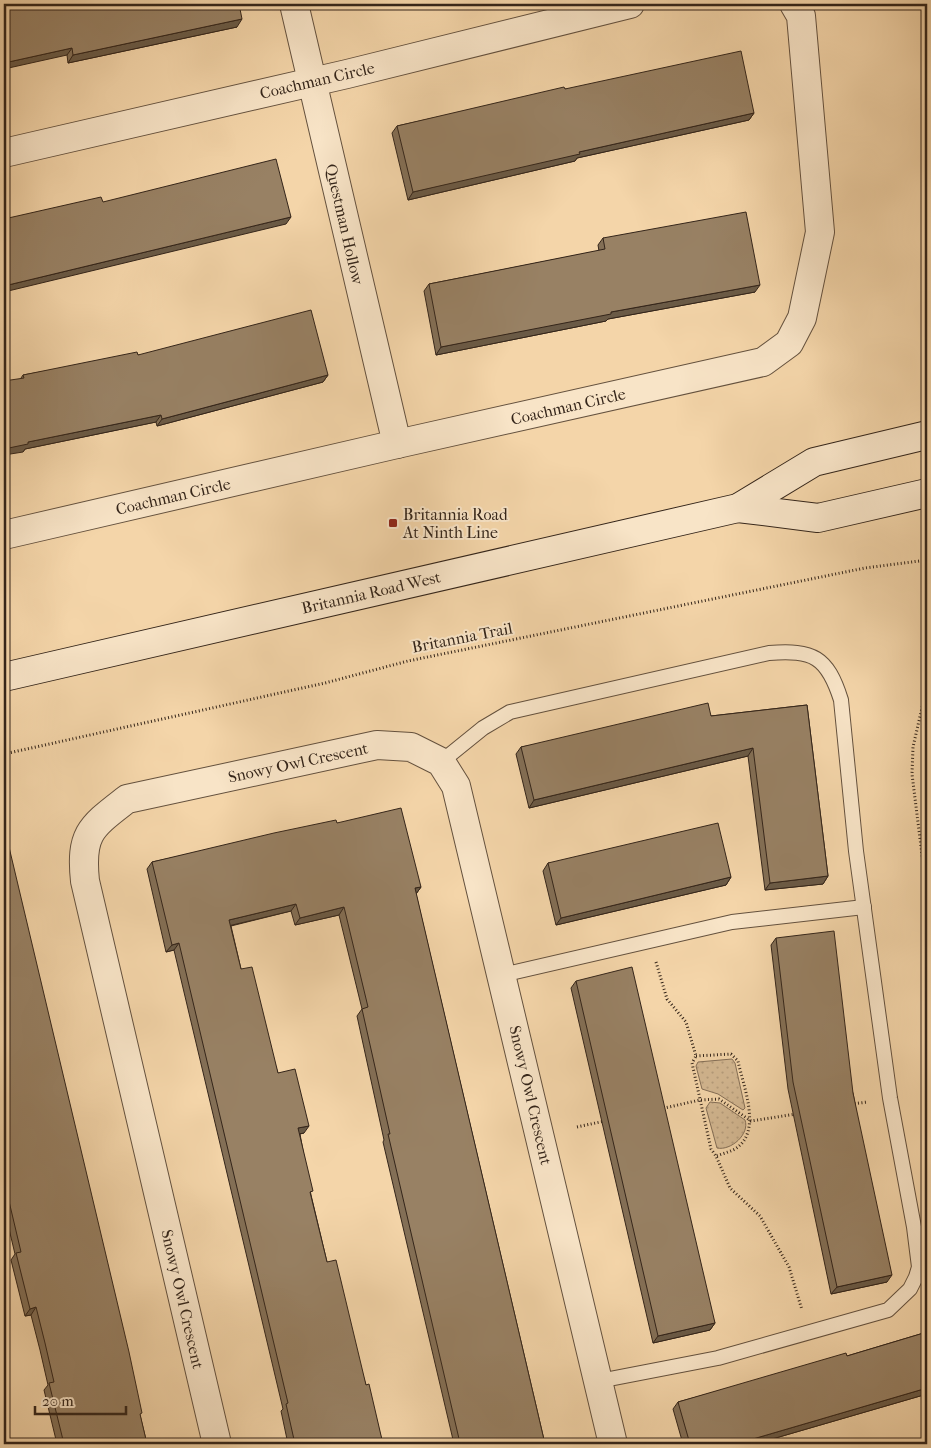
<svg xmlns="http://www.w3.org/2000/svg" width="931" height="1448" font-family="'IM FELL French Canon',serif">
  <defs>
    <pattern id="park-dots" width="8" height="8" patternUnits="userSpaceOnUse" patternTransform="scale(1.25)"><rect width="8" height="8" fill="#d3b791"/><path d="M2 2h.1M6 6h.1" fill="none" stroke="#b69d7c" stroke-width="1.8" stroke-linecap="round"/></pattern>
  </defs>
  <rect width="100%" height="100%" fill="#f4d5a9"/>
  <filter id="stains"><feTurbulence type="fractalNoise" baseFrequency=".004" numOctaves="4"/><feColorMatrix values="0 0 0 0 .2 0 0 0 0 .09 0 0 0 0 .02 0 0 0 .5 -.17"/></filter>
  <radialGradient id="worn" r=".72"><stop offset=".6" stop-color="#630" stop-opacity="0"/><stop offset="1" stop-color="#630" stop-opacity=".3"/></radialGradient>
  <g fill="url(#park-dots)" stroke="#846e56">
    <polygon points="732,1059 735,1063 745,1108 743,1110 718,1094 702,1089 696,1066 698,1062"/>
    <path d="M710,1102L720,1103L745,1120C750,1134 731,1151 717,1148L706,1108Z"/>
  </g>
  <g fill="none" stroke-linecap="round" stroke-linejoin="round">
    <g stroke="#64513e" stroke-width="16">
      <g id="service">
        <path d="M441,762L483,728L510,712L769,653C813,650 827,656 841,700L856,851L890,1098L914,1227L919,1267L916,1277L910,1289L888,1310L718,1358L599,1381"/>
        <polyline points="502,975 732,922 864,907"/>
      </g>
    </g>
    <g stroke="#64513e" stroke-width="30">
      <g id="minor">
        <polyline points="294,4 397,444"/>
        <polyline points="4,153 347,74 630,4"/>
        <polyline points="4,535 397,444 763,362 789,343 802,318 820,232 801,16 794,4"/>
        <path d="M217,1444L85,881C80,833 91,827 127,799L377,745L411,747L441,762L456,786L613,1444"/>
      </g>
    </g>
    <g stroke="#34251a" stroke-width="30">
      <g id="secondary">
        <polyline points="738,508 818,518 927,493"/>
        <polyline points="4,677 738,508 814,462 927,435"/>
      </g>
    </g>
    <g stroke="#34251a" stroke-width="3" stroke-dasharray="1 2.5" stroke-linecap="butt">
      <polyline points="927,686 913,747 912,774 927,895"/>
      <polyline points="4,754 325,683 408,661 865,568 927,560"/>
      <polyline points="656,962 667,999 686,1022 696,1056 692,1063 711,1149 716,1156 730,1188 760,1216 789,1267 802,1310"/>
      <path d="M696,1056L731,1054L738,1061C743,1086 763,1132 735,1149C729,1152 722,1154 716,1156"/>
      <polyline points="851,1104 868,1102"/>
      <polyline points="660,1109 700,1100 719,1099 751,1121 796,1114"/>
      <polyline points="577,1127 605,1121"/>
    </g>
    <use href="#service" stroke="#f8e4c7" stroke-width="14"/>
    <use href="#minor" stroke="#f8e4c7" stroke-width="28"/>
    <use href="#secondary" stroke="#f8e4c7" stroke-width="28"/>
  </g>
  <g fill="#836f56" stroke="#34251a">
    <polygon points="4,4 237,27 68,63 67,55"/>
    <polygon points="565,89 754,113 749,120 577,158 575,161 408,200 392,133 397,126"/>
    <polygon points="603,238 755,292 608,319 606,321 436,355 424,291 429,284 599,251 598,245"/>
    <polygon points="138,355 328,375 323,382 157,426 156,422 25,449 23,452 21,378 23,375"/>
    <polygon points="807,705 828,876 823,884 765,890 748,756 529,808 516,754 521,747 711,716"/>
    <polygon points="337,823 421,887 416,894 545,1444 454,1444 383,1142 384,1140 357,1016 362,1009 339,915 295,925 291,911 231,926 241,969 278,1073 304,1133 300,1134 311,1195 327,1262 366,1385 383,1444 288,1444 281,1411 283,1409 174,950 166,952 147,869 152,862"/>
    <polygon points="4,848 140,1415 147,1444 57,1444 44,1390 48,1385 40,1350 31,1315 25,1316 11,1260 15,1254 4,1208"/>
    <polygon points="548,863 731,877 726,885 556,925 543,871"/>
    <polygon points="776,938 853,1093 887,1282 831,1294 788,1089 771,945"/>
    <polygon points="576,981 715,1323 710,1330 653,1343 571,988"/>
    <polygon points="927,1332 927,1394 755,1444 683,1444 673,1409 678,1402 847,1356"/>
  </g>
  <g fill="#6a5a46" stroke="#34251a">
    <polygon points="242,19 237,27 68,63 73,55"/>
    <polygon points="72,48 67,55 4,69 4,63"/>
    <polygon points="754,113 749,120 577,158 575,161 408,200 413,192 579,152"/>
    <polygon points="291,217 286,224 4,292 4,286"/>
    <polygon points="760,285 755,292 608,319 606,321 436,355 441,347 611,312"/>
    <polygon points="328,375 323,382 157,426 162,419"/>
    <polygon points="161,415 156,422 25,449 23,452 4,455 4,449 28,442"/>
    <polygon points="753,748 748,756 529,808 534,800"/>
    <polygon points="828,876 823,884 765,890 770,883"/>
    <polygon points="731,877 726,885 556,925 561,918"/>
    <polygon points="421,887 416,894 415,888"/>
    <polygon points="296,904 291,911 224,927 229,920"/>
    <polygon points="344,907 339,915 295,925 300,918"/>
    <polygon points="179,943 174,950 166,952 172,945"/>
    <polygon points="309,1126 304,1133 293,1135 298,1128"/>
    <polygon points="892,1275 887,1282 831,1294 837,1287"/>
    <polygon points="36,1307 31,1315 25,1316 30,1309"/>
    <polygon points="715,1323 710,1330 653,1343 658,1336"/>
    <polygon points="927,1388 927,1394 755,1444 736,1444"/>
    <polygon points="468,1441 466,1444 459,1444 460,1443"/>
  </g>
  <g fill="#988164" stroke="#34251a">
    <polygon points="4,4 239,4 242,19 73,55 72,48 4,63"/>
    <polygon points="741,51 754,113 579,152 580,154 413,192 397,126 564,87 565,89"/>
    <polygon points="276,159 291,217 4,286 4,219 101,197 103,202"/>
    <polygon points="746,212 760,285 611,312 611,314 441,347 429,284 605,249 603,238"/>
    <polygon points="311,310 328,375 162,419 161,415 28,442 28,444 4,449 4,381 24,378 23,375 137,352 138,355"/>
    <polygon points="708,703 711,716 807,705 828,876 770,883 753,748 534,800 521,747"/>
    <polygon points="401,808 421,887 415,888 545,1444 468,1444 468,1441 460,1443 388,1134 390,1134 362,1009 368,1007 344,907 300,918 296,904 229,920 241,969 252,967 278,1073 295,1069 309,1126 298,1128 313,1191 310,1192 327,1262 336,1260 366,1385 369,1384 383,1444 295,1444 286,1404 288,1403 179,943 172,945 152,862 274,833 336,820 337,823"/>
    <polygon points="718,823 731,877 561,918 548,863"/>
    <polygon points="9,847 129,1352 142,1413 140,1414 147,1444 64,1444 49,1383 54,1382 45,1343 36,1307 30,1309 16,1253 21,1252 4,1180 4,848"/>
    <polygon points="834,931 853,1093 892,1275 837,1287 793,1082 776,938"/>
    <polygon points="632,967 715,1323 658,1336 576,981"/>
    <polygon points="927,1332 927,1388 736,1444 690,1444 678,1402 846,1353 847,1356"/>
  </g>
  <rect fill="#8f2418" stroke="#f8e4c7" stroke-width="2" x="388" y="518" width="10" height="10" rx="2.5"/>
  <g text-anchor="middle" stroke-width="4" stroke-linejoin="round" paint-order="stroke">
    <g font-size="16" fill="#34251a" stroke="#f8e4c7">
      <text transform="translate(317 80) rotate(-13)" y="6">Coachman Circle</text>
      <text transform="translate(345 224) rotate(77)" y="6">Questman Hollow</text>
      <text transform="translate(568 406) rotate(-13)" y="6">Coachman Circle</text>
      <text transform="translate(173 496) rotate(-13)" y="6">Coachman Circle</text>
      <text transform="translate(371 592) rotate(-13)" y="6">Britannia Road West</text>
      <text transform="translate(462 637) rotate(-11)" y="6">Britannia Trail</text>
      <text transform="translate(298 762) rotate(-12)" y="6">Snowy Owl Crescent</text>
      <text transform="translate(531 1095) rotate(77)" y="6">Snowy Owl Crescent</text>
      <text transform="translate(183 1299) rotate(77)" y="6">Snowy Owl Crescent</text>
    </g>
    <g font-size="16" fill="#34251a" stroke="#f8e4c7" text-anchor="start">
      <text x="403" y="520">Britannia Road<tspan x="403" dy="18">At Ninth Line</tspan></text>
    </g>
  </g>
  <rect width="931" height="1448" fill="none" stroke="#f4d5a9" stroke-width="20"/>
  <rect x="5" y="5" width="921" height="1438" fill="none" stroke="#34251a" stroke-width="2.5"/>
  <rect x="10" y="10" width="911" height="1428" fill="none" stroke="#34251a"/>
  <path d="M35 1406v8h91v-8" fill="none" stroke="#34251a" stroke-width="2.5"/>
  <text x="42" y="1406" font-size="15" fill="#34251a" stroke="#f8e4c7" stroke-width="4" paint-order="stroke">20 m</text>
  <rect width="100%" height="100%" filter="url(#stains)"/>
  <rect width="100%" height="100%" fill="url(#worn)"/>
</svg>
